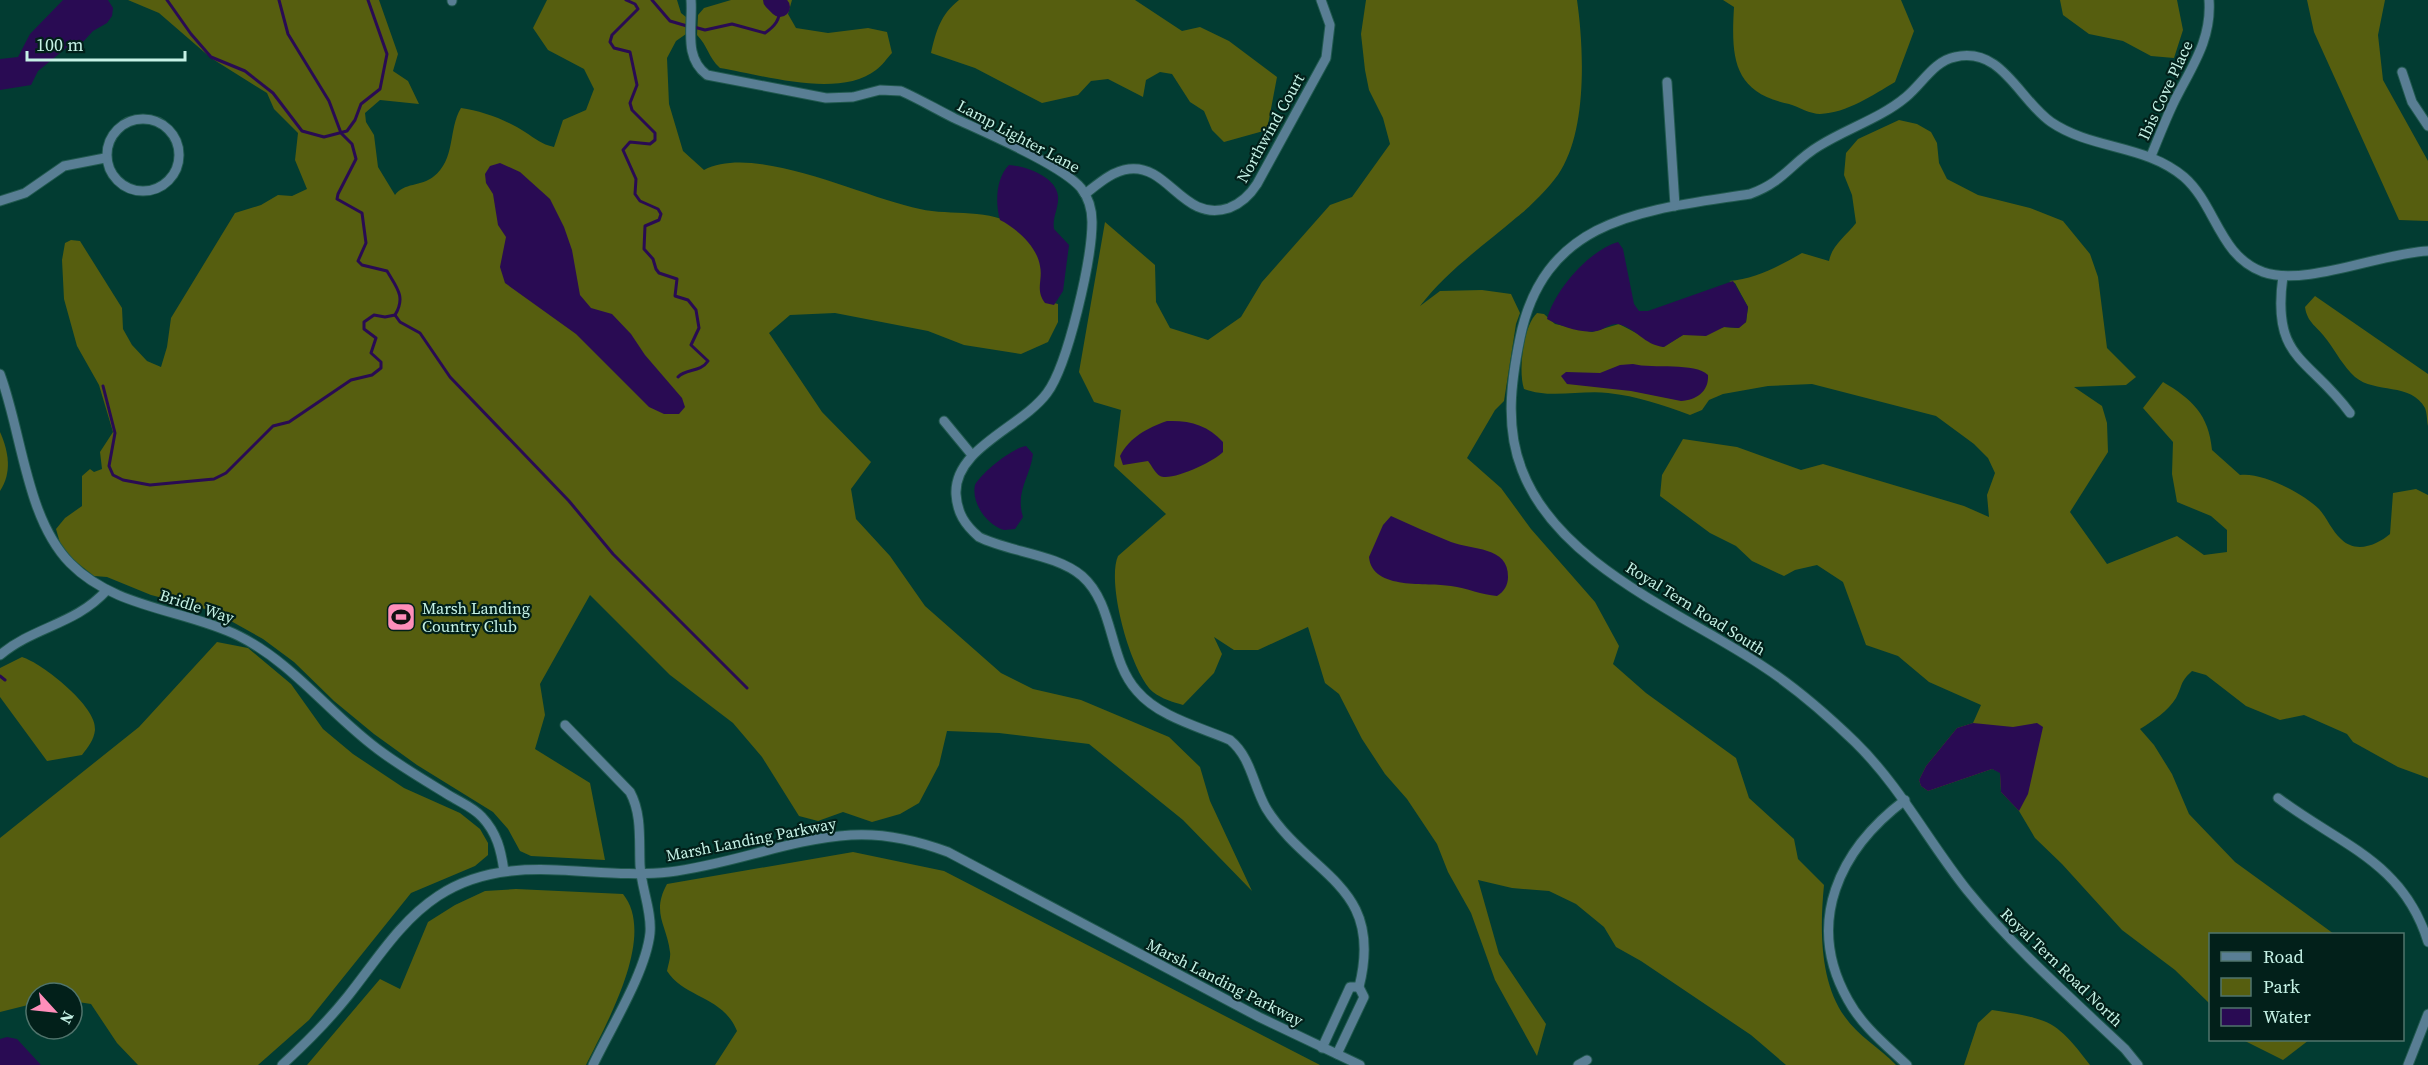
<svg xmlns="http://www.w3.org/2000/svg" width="2428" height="1065" font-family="'Source Serif 4',serif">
  <rect width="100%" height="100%" fill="#023c32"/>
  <g fill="#565e0f">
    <path d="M128,0H379L398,54L393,71L408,81L419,104L380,100L365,113L366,122L374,135L378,167L395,195C403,183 422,186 433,177C456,160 448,129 461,108C482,111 507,120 525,132C536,139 541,144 554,147L563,120L586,110L594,89L584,69L548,50L533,28L547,0H677L681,13L686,17V34L676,41L667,58L669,104L683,151L704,170C756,143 864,198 920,209C951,216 991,208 1018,227C1026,233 1041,254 1044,264C1047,275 1045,289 1045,301L1058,304V322L1048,342L1021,354L964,345L928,331L835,313L790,315L769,333L822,412L871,462L851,489L856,519L890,556L925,606L1001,673L1033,689L1081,700L1169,737L1200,767L1210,801L1252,891L1183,820L1089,744L999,733L947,731L939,765L919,803L900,814L872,822L843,812L818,821L799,816L762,757L733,723L670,675L590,595L540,684L545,715L535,749L590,783L605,860L531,856L520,851L508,829L493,812L417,765L374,734L334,701L294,662L263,639L213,611L151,595L107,577L94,576L71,558L60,543L56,529L65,518L82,506V476L90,469L94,472L102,469L100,452L113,432L99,385L77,346L64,299L62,260L65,243L71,240L80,241L122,308L123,329L132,345L147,361L161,367L167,347L171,318L235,213L261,205L278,195L292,196L307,189L295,160L298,133L274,109L267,93L211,58L159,13Z"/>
    <path d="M731,0H792L788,14L796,28L828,33L868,28L887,32L892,53C887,58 882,66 876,70C839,99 762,75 720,68C708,57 708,46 697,35L698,15L704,8Z"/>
    <path d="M959,0H1135L1182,31L1200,27L1229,41L1277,77L1267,130L1224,142L1212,130L1204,111L1190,102L1172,74L1160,72L1146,80L1143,97L1108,79L1091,81L1078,95L1042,103L975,68L931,53C936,31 941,14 959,0Z"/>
    <path d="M1366,0H1577C1584,49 1587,127 1561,170C1553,184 1530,207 1517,217C1483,246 1448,270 1420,306L1440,291L1482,290L1511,294L1520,313L1516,324L1504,401L1495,410L1467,458L1501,488L1531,529L1595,602L1619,646L1613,664L1646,693L1736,758L1749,798L1794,839L1798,859L1824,885C1820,927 1819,981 1845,1017C1857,1035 1881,1049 1896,1065H1786L1751,1035L1641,961L1616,947L1604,927L1576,904L1549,891L1512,888L1478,880L1499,954L1546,1024L1537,1056L1495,980L1471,913L1448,872L1437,844L1407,799L1385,774L1362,739L1339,694L1325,683L1308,627L1258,650H1234L1214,637L1222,654L1214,673L1183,705C1173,702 1162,699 1153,692C1131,673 1106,583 1118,556L1166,514L1114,466L1121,410L1094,402L1079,372L1105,222L1155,265L1156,302L1170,328L1208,340L1241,317L1262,282L1330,205L1352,197L1390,144L1383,118L1369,90L1365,70L1361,34Z"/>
    <path d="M1723,0H1901L1914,31L1895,82C1873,95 1847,113 1820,114C1810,114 1799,107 1789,104C1733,92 1731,58 1734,7Z"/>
    <polygon points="2060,0 2177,0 2183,30 2174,58 2151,56 2123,41 2089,34 2063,15"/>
    <polygon points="2307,0 2385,0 2378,35 2383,80 2428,161 2428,221 2399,220 2314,32"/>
    <path d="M1899,120L1917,124L1931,132L1937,143L1939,163L1947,179L1978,195L2030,208L2063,221L2090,254L2098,277L2107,348L2136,377L2126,385L2074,387L2102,406L2107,423L2108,452L2070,512L2107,564L2177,536L2204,555L2227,552V530L2211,516L2177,502L2172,474L2173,442L2143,408L2163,382C2192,399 2209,415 2212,450L2240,475C2262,472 2303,493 2319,509C2327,518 2332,531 2341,539C2356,554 2377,545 2390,534L2393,493L2416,489L2428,495V778L2398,767L2353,742L2347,734L2304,715L2280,720L2246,706L2206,675L2192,671C2179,683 2183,685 2176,698C2168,711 2153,721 2140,729L2154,745L2172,774L2189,814L2235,862L2334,934H2210V1004L2175,970L2122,930L2062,864L2035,838L2019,811L2001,792L2000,772L1992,769L1928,791L1921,786L1919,780L1926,766L1957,728L1973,723L1981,705L1929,682L1898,656L1866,645L1843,582L1817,565L1795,570L1784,576L1752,561L1736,546L1710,533L1660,496L1662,475L1683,439L1737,447L1801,470L1823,464L1964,506L1989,517L1987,495L1995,473L1988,458L1974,444L1936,416L1812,384L1768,386L1723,394L1709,400L1702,410L1690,415C1663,405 1637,396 1608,393C1580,390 1550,399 1524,389C1518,371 1523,326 1537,313L1544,314L1555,324L1592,332L1619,324L1663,347L1683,335H1698L1724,327L1738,328L1746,322L1748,307L1735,283L1729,281C1756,279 1779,266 1802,253L1829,261C1832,245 1846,236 1856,223L1852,195L1844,175L1846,153L1858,139Z"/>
    <path d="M2315,296L2428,374V426C2427,421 2427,413 2425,408C2411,382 2375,394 2355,377C2343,366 2336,352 2327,340C2318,327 2307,323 2305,307Z"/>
    <path d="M0,432C9,452 12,473 0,491Z"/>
    <polygon points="217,642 248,648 291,684 323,729 353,754 404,788 460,813 480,829 488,843 488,855 475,866 411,893 309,1020 258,1065 138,1065 117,1043 91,1004 72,1001 72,993 36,993 36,1003 0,1012 0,838 139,727"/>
    <path d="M22,657C42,663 98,707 95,730C94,740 88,747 82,755L47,761L0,697V668Z"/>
    <path d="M853,852L944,871L1320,1065H715L737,1031C723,996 684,998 667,971C668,965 671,958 670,952C667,925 651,913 667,884Z"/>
    <path d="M516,889L623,894C657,936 606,1024 586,1065H307L380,979L400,989L428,922L455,905L485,891Z"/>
    <path d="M1992,1010C2048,1019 2055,1018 2090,1065H1964L1978,1023Z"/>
    <polygon points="2243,1040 2309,1040 2283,1060"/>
  </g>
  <g fill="#290b53">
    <polygon points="63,0 108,0 113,8 112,16 107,23 93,31 82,43 70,45 38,71 31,85 0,90 0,59 18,57 30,34"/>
    <polygon points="500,163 520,172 550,199 564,227 572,250 580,295 591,308 612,314 631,334 645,355 682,398 685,407 679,414 664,414 649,407 576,334 505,283 500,267 506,237 498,225 493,194 486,183 485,174 490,166"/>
    <path d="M1009,165C1026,166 1056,177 1058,196C1059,208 1052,217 1054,229L1069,245L1063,291L1054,305L1045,303C1035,290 1043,280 1040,266C1037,246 1016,228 1000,220C995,202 996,178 1009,165Z"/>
    <path d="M1618,242L1623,249L1634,304L1639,311H1648L1733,281L1748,307L1746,322L1739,328L1724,327L1706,336L1683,335L1664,347C1644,345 1636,328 1618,324C1610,323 1605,329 1597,331C1583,334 1559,326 1547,319C1555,290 1588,251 1618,242Z"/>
    <path d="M1633,364C1653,369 1695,362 1708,375C1709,392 1696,400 1681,401L1631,391L1567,384L1561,376L1566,372L1600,373L1620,365Z"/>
    <path d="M1167,421C1189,420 1208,425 1223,442V452C1215,461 1171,482 1160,476C1155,473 1152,466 1148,461L1123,465L1120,456C1130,437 1147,428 1167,421Z"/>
    <path d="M1026,446L1033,454C1030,477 1015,492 1023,517L1015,529L1004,530C987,525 971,503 975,485C981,473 1012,448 1026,446Z"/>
    <path d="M1391,516C1411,525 1431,534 1451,542C1471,550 1509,546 1508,577C1508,585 1504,592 1497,596C1482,595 1467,588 1451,586C1428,582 1372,591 1369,557L1383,525Z"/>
    <polygon points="1973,723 2013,727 2037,723 2043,727 2028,794 2019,811 2001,792 2000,773 1992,769 1928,791 1921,786 1919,780 1926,766 1957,728"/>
    <polygon points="7,1037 17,1039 41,1065 0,1065 0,1039"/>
  </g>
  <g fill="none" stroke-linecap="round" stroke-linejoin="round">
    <g stroke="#290b53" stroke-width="3">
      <polyline points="167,0 191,34 211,57 245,71 273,93 302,131 324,137 347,131 355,120 361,104 380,89 387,54 368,0"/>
      <path d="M626,0L635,4L638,9L612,35L610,42L614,48L630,52L637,85L630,103L632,110L655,133V140L650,144L630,142L623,150L636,179L635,194L640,201L658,209L661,214L659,220L645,226L644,249L653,259L656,269L659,273L677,279L675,296L688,300L696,310L699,328L691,345L708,361C700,373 686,368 678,377"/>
      <polyline points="652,0 670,21 687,26"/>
      <path d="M694,27L705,30L732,24L765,33C775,26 780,20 780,7"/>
      <polyline points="395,315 400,322 420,333 450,377 569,501 613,554 747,688"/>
      <path d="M103,386L115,433L109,466L113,475L123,480L150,485L214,479L226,473L273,426L289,422L351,380L372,375L381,368V362L371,353L376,338L364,329V322L374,315L385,317L395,315C406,297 397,288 387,271L362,265L358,261L366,243L362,213L337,199L338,194L356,159L352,144L341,133L329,101L288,34L279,0"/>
      <polyline points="0,676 5,680"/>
    </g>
    <polyline stroke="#290b53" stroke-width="20" points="773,0 780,7"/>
    <g stroke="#21594f" stroke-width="11">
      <g id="street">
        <polyline points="452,0 452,1"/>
        <path d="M691,0C693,27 683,57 707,75L826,98L853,97L880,90L901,91C919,99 936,109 954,118C984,132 1062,165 1081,188C1088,197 1092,210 1092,222C1092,259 1068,365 1047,393C1022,427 954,448 956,494C957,513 965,525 979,537C1009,552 1056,554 1082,576C1115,605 1108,659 1137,691C1159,717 1200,727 1230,740C1251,757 1253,785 1266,808C1309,877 1385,884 1359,987L1364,997L1337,1054"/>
        <polyline points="2402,72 2412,102 2428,126"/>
        <polyline points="1667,82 1675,206"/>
        <circle cx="143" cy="155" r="36"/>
        <path d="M2151,156C2158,139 2165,121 2173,104C2190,69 2212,41 2209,0"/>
        <path d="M1085,194C1098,184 1112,171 1129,169C1169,164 1183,223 1229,208C1242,203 1250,195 1257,184L1326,58L1330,25L1321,0"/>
        <polyline points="0,201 25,193 64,166 105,158"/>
        <path d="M2283,276C2271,360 2309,357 2350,413"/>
        <path d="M0,374C22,433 26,518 70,563C115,609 184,609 239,636C295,664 333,718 383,753C405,769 429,783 452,797C462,803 474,808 482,817C497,833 501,850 504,871"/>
        <polyline points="944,421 972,455"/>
        <path d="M0,655C35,626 75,625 107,590"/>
        <path d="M565,725L630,792C642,814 639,840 640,865C641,887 652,911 650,933C646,972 610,1029 593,1065"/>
        <path d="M2278,798C2340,845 2403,861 2428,942"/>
        <path d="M1905,800C1840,849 1804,922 1848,1000C1862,1026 1886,1045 1907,1065"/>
        <polyline points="1322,1048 1350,987 1359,987"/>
        <path d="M282,1065C305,1044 328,1021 348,996C376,961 400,921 438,896C509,849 591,881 669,872C730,865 789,839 851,835C885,833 916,840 948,852L1259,1017L1360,1065"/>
        <polyline points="1578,1065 1587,1060"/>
        <path d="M2138,1065L2125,1049C2070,997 2014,948 1967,890C1928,841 1900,786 1855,742C1826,714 1795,687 1761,665C1683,613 1558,565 1522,470C1505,427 1511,382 1520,338C1545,215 1648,210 1750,194C1784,182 1792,162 1819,146C1848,128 1881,118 1906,97C1922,84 1934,61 1955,57C2002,46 2019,100 2051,122C2092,150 2145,144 2184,177C2216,205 2219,256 2263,272C2305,287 2381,253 2428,251"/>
        <polyline points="2408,1065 2428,1014"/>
      </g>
    </g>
    <use href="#street" stroke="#597e94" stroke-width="9"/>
  </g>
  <defs>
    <g id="stadium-square" transform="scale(1.5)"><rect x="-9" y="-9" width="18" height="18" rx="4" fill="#ff8eba" stroke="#02201a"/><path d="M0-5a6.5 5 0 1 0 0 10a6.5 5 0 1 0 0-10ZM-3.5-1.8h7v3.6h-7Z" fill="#111"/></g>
  </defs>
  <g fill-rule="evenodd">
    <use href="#stadium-square" x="401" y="617"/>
  </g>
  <g text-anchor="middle" stroke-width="4.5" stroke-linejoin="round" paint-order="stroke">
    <g font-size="16" fill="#c6f2e6" stroke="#02201a">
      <text transform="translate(2165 90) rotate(-65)" y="6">Ibis Cove Place</text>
      <text transform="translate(1270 128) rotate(-61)" y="6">Northwind Court</text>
      <text transform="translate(1019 136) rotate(28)" y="6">Lamp Lighter Lane</text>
      <text transform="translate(197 606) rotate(18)" y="6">Bridle Way</text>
      <text transform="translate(1696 608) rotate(32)" y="6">Royal Tern Road South</text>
      <text transform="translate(751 839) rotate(-11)" y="6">Marsh Landing Parkway</text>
      <text transform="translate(2062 967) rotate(44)" y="6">Royal Tern Road North</text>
      <text transform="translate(1225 982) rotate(27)" y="6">Marsh Landing Parkway</text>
    </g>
    <g font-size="16" fill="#c6f2e6" stroke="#02201a" text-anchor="start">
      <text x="422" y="614">Marsh Landing<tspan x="422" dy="18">Country Club</tspan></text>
    </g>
  </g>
  <rect x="2209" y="933" width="195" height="108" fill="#02201a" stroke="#50746c" stroke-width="1.5"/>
  <rect x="2221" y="952" width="30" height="9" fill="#597e94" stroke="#50746c" stroke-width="1.5"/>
  <text x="2263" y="963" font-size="18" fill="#c6f2e6">Road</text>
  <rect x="2221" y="978" width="30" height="18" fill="#565e0f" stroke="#50746c" stroke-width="1.5"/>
  <text x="2263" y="993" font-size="18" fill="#c6f2e6">Park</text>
  <rect x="2221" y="1008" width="30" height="18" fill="#290b53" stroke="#50746c" stroke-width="1.5"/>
  <text x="2263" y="1023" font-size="18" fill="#c6f2e6">Water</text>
  <g transform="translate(54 1011) rotate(117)"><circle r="28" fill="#02201a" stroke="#50746c" stroke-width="1.5"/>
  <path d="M0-4.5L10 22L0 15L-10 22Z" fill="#ff8eba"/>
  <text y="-9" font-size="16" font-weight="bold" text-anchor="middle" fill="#c6f2e6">N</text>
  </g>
  <path d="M27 51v9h158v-9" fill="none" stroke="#c6f2e6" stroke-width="3"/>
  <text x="36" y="51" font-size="18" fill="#c6f2e6" stroke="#02201a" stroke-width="4.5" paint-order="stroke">100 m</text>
</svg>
